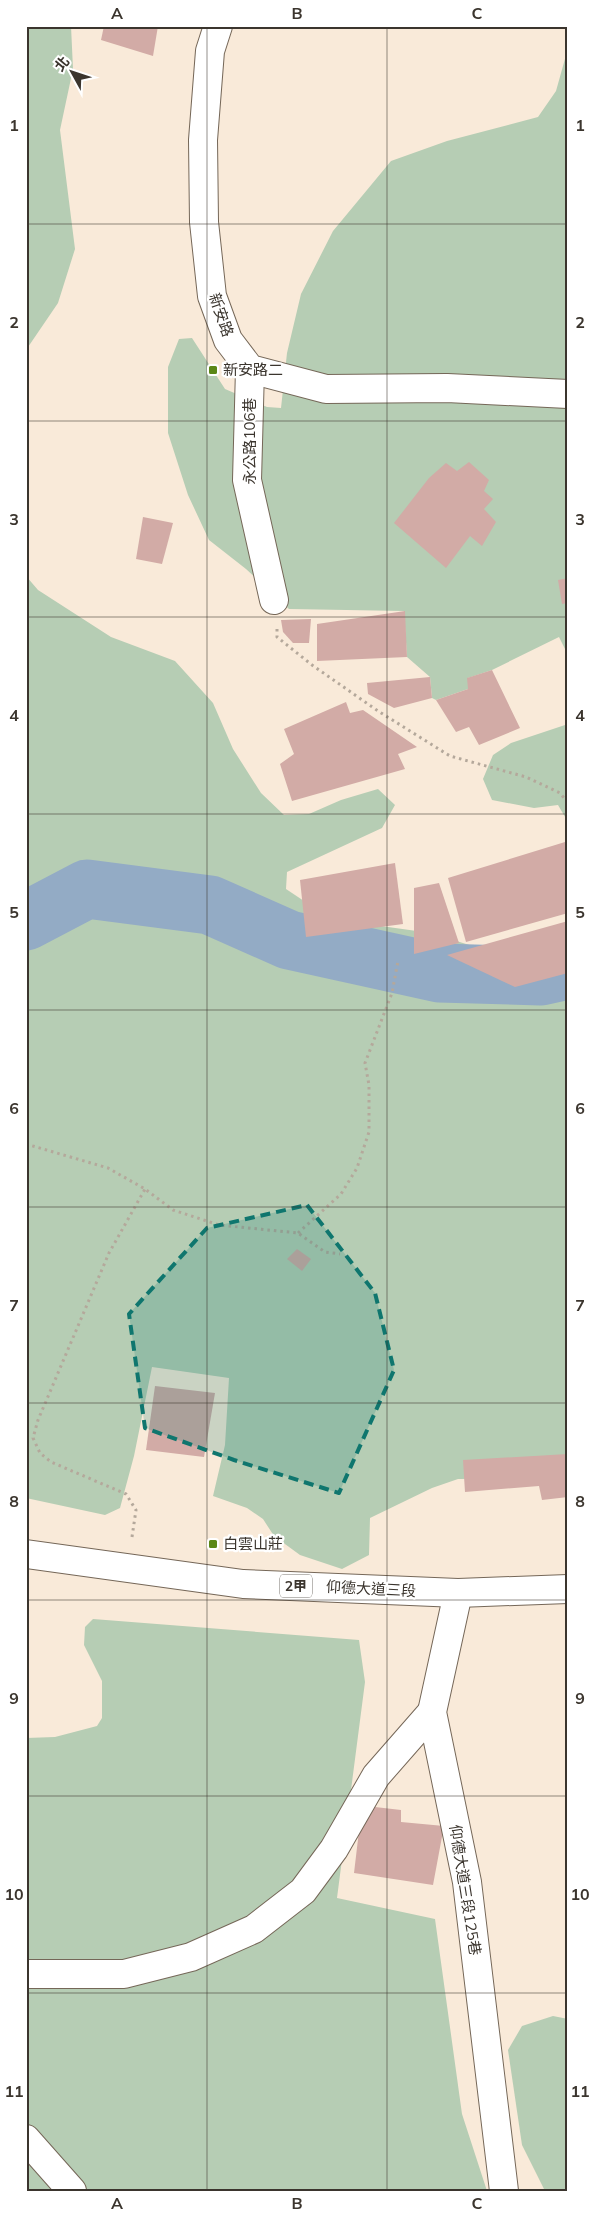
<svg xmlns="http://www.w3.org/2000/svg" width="594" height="2217" font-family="Mulish,'Noto Sans TC',sans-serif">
  <rect width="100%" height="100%" fill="#f9ead9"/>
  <g fill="#b6cdb4">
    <polygon points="26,26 71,26 73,69 60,130 75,249 58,303 26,350"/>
    <polygon points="568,48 568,655 559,637 492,670 468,678 468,689 436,700 432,698 430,677 407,657 404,611 289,609 246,569 209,540 188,495 168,433 168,367 179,339 192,338 225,389 267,407 281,408 287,353 301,294 333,231 391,161 447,141 538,117 556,91"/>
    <polygon points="26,576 38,590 111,637 175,661 213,703 233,749 261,793 284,815 309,814 341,800 378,789 395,805 382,828 287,872 286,889 331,919 431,933 511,958 568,964 568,1478 458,1479 432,1488 370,1518 369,1555 342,1569 300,1555 274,1536 263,1519 247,1508 213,1496 225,1445 229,1378 152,1367 134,1456 120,1508 105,1515 26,1498"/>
    <polygon points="568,724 568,822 558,805 534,808 492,800 483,779 493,755 511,743"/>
    <polygon points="93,1619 359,1640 365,1682 337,1898 435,1919 462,2114 487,2191 26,2191 26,1738 55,1737 97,1726 102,1718 102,1681 84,1645 85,1627"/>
    <polygon points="553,2016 568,2019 568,2191 545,2191 522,2145 508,2050 522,2026"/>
  </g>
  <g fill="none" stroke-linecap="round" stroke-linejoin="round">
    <polyline stroke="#93abc5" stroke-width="59" points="26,921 87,889 210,905 289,940 439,973 541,976 568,970"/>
  </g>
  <g fill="#d2aba6">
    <polygon points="104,26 158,26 153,56 101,40"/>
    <polygon points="469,462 489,480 484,491 493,499 484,509 496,522 482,546 470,536 446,568 394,523 429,478 446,463 457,471"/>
    <polygon points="143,517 173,523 162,564 136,559"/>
    <polygon points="568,578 568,603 562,604 558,580"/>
    <polygon points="405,611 407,657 317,661 317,624"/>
    <polygon points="311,619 309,643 293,643 283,632 281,620"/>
    <polygon points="492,670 520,728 479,745 469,727 456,732 436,700 468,689 467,678"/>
    <polygon points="430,677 432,698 394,708 368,694 367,683"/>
    <polygon points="346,702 350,713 363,710 417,747 398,754 405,769 292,801 280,764 294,754 284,729"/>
    <polygon points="565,842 568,846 568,913 466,942 448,878"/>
    <polygon points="395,863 403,924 306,937 300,880"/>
    <polygon points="439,883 459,943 414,954 414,888"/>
    <polygon points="568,921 568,973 515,987 447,955"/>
    <polygon points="297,1249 311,1259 302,1271 287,1259"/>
    <polygon points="155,1386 215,1393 204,1457 146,1450"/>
    <polygon points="568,1454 568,1497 542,1500 539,1486 465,1492 463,1460"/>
    <polygon points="375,1807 401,1810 401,1822 444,1826 433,1885 354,1873 361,1814 369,1808"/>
  </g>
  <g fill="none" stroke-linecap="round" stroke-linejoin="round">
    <g stroke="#756758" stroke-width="30">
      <g id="minor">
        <polyline points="218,26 210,51 203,140 204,222 212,296 228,340 250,369 326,389 447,388 568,394"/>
        <polyline points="250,369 247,480 274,600"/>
        <polyline points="458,1593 432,1712 467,1882 504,2191"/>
        <polyline points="26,1974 124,1974 191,1957 254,1929 303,1891 334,1849 376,1776 432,1712"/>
        <polyline points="26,2139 72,2191"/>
      </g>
    </g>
    <g stroke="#756758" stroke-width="30">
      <polyline id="major" points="26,1554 243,1584 458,1593 568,1589"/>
    </g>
    <g stroke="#b4a89b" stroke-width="3" stroke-dasharray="2.5 4" stroke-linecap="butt">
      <polyline points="277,629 277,637 312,665 378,711 450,756 526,777 560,793 568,803"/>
      <polyline points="26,1144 108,1168 145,1189 173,1210 219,1225 298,1233 325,1252 340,1254"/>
      <polyline points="298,1233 341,1194 357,1168 369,1132 369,1085 365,1063 392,993 398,961"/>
      <polyline points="132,1537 136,1510 126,1494 51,1462 40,1453 33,1438 38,1420 109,1253 145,1189"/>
    </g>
    <use href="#minor" stroke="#fff" stroke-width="28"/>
    <use href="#major" stroke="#fff" stroke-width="28"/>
  </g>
  <path fill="#0f766e" fill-opacity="0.2" stroke="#0f766e" stroke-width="4" stroke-dasharray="10 6" stroke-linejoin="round" d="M307,1205L375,1293L394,1370L339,1493L234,1460L145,1428L129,1314L207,1228Z"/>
  <path fill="none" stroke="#3b352e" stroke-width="1" stroke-opacity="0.55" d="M207,26V2191M387,26V2191M26,224H568M26,421H568M26,617H568M26,814H568M26,1010H568M26,1207H568M26,1403H568M26,1600H568M26,1796H568M26,1993H568"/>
  <g fill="#5b8716" stroke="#fff" stroke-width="2">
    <rect x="208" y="365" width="10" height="10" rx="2.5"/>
    <rect x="208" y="1539" width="10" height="10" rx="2.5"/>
  </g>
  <g text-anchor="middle" stroke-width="4.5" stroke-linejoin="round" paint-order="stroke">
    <rect fill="#fff" stroke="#76726d" stroke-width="1" x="280" y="1574.5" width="32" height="23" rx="4"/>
    <g font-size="14" font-weight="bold" fill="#3b352e">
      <text x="296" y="1591">2甲</text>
    </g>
    <g font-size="15" fill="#3b352e" stroke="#fff">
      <text transform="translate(221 315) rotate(71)" y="5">新安路</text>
      <text transform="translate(250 441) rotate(-90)" y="5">永公路106巷</text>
      <text transform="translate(371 1589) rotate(3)" y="5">仰德大道三段</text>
      <text transform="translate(465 1890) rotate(81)" y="5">仰德大道三段125巷</text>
    </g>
    <g font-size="15" fill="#3b352e" stroke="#fff" text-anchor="start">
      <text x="223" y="375">新安路二</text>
      <text x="223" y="1549">白雲山莊</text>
    </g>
  </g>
  <rect width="594" height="2217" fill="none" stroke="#ffffff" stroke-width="55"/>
  <g transform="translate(72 72) rotate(310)" stroke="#ffffff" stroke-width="4" paint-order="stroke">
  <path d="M0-4L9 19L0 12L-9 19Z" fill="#3b352e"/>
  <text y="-8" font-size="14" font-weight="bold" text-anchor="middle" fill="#3b352e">北</text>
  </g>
  <rect x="28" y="28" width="538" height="2162" fill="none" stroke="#3b352e" stroke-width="2"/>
  <g font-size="16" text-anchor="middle" font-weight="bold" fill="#3b352e">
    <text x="117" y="19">A</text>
    <text x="297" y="19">B</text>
    <text x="477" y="19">C</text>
    <text x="14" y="131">1</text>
    <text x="580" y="131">1</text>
    <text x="14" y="328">2</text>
    <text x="580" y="328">2</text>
    <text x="14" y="525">3</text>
    <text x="580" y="525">3</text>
    <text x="14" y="721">4</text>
    <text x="580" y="721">4</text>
    <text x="14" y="918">5</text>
    <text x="580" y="918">5</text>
    <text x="14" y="1114">6</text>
    <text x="580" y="1114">6</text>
    <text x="14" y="1311">7</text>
    <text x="580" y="1311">7</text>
    <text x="14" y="1507">8</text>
    <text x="580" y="1507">8</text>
    <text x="14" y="1704">9</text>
    <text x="580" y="1704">9</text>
    <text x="14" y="1900">10</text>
    <text x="580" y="1900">10</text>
    <text x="14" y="2097">11</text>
    <text x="580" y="2097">11</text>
    <text x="117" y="2209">A</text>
    <text x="297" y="2209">B</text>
    <text x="477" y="2209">C</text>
  </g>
</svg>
